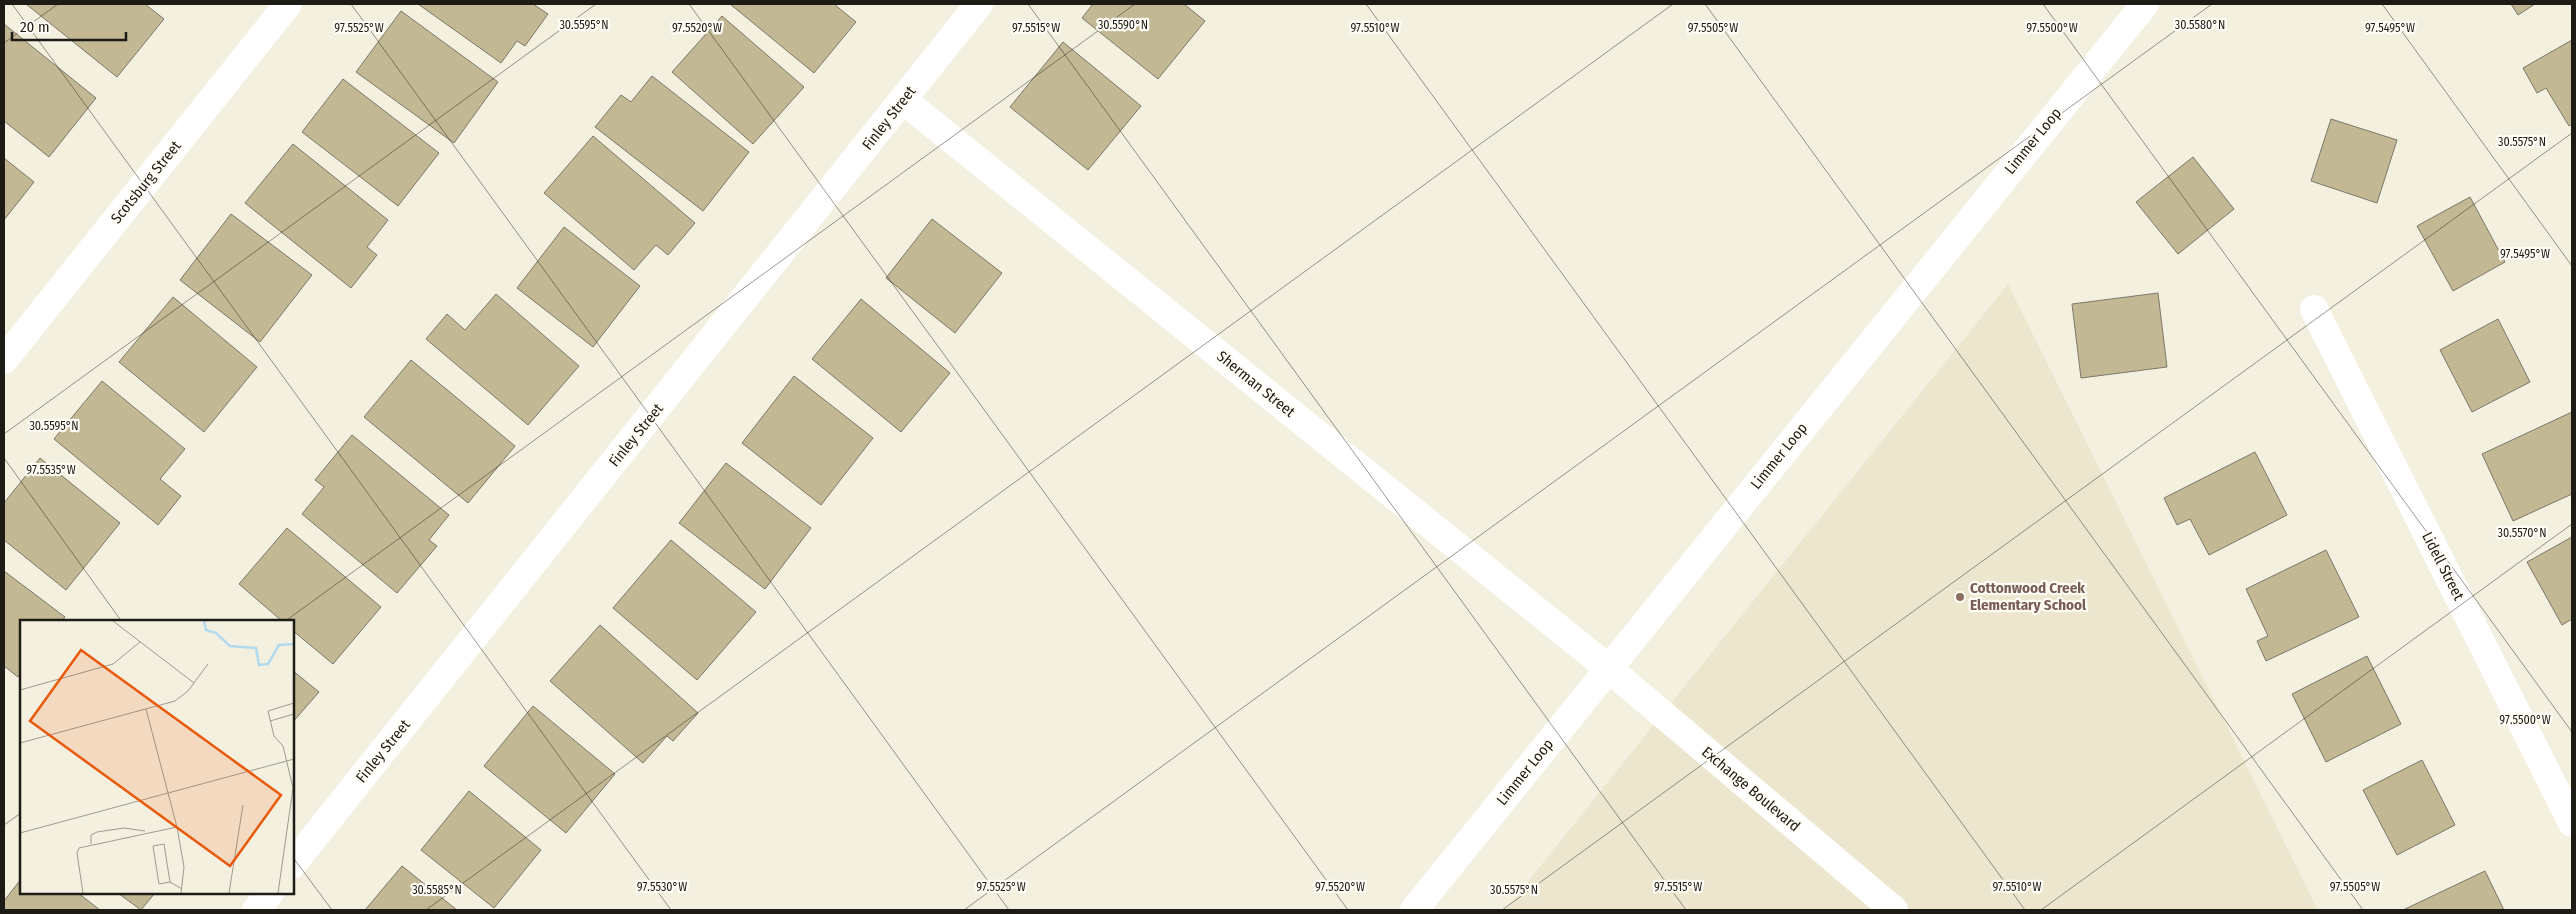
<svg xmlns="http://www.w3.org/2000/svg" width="2576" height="914" font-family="'Fira Sans Condensed',sans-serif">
  <rect width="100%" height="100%" fill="#f4f0df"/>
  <polygon fill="#ede6ce" points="2008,284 2318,910 1505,910"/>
  <g fill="#c3b894" stroke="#7c7769">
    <polygon points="26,4 145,4 164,19 117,77"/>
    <polygon points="418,4 533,4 548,14 525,46 517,41 501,63"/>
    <polygon points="730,4 834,4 856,22 814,73"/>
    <polygon points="1093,4 1184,4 1205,21 1158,79 1082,18"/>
    <polygon points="2511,4 2535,4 2518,15"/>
    <polygon points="401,11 498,82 454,143 356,72"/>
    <polygon points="722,16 804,87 753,144 672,72"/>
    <polygon points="4,24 96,98 49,157 4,121"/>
    <polygon points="2572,40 2572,124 2569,126 2546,88 2537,93 2523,68"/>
    <polygon points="1063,42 1141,106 1088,170 1010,107"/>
    <polygon points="652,76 749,152 703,211 595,127 621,95 631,102"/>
    <polygon points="343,79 439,153 398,206 302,132"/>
    <polygon points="2331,119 2397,140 2377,203 2311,181"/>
    <polygon points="593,136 695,223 668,255 656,245 634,270 544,193"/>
    <polygon points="293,144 388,220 367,247 377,255 351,288 245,203"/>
    <polygon points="2193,157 2234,209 2178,254 2136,202"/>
    <polygon points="4,158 34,182 4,220"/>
    <polygon points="2470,197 2505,262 2453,291 2417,226"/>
    <polygon points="231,214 312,275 260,342 180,280"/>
    <polygon points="932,219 1002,273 955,333 886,278"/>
    <polygon points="564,227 640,286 593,347 517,288"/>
    <polygon points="2158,293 2167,367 2081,378 2072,304"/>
    <polygon points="496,294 579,366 528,425 426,339 447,314 465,330"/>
    <polygon points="173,297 257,367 204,432 119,362"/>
    <polygon points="861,299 950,373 901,432 812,359"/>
    <polygon points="2498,319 2530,382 2472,412 2440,350"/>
    <polygon points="411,360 515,446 468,503 364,417"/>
    <polygon points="794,376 873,438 821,505 742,443"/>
    <polygon points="102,381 185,449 160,479 181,496 158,525 54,439"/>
    <polygon points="2572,412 2572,494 2513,521 2482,454"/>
    <polygon points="352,435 449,515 429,540 437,546 397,593 302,514 324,487 315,480"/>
    <polygon points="2255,452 2287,515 2209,555 2190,519 2177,525 2164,498"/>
    <polygon points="40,458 120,523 66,590 4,540 4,503"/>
    <polygon points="726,463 811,528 765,589 679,523"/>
    <polygon points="287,528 381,607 333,664 292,630 292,622 283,622 239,584"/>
    <polygon points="2572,537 2572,619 2562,625 2527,562"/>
    <polygon points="671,540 756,612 697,680 613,608"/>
    <polygon points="2326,550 2359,617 2266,661 2257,641 2268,636 2246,589"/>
    <polygon points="4,571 65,617 61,622 21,622 21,673 18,677 4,666"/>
    <polygon points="600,625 698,713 673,741 667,736 643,763 550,681"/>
    <polygon points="2367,656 2401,724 2326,762 2292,694"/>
    <polygon points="292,670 319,692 292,723"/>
    <polygon points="533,706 615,774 566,833 484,766"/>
    <polygon points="2422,760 2455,825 2397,855 2363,790"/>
    <polygon points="469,791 541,850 494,908 421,850"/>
    <polygon points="402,866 457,910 365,910"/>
    <polygon points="2485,871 2504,910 2403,910"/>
    <polygon points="21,879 21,893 78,893 100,910 4,910 4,901"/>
    <polygon points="118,893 155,893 141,910"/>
  </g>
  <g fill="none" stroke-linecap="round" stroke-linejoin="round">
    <g stroke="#fff" stroke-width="28">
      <polyline points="903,100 1608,668"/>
      <polyline points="2314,309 2572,823"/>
      <polyline points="4,360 288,4"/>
      <polyline points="292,865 979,4"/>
      <polyline points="256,910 270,893"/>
    </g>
    <g stroke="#fff" stroke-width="28">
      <polyline points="1608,668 1894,910"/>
      <polyline points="1414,910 2145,4"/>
    </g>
  </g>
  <path fill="none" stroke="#1c1b15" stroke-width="1" stroke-opacity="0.45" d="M12,4L671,910M351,4L1009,910M689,4L1348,910M1028,4L1686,910M1366,4L2025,910M1705,4L2363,910M2043,4L2572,732M2382,4L2572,266M4,43L58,4M4,434L596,4M4,458L122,622M284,622L1135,4M4,825L21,813M292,856L332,910M426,910L1673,4M964,910L2212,4M1502,910L2572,133M2041,910L2572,524"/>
  <circle fill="#8d6e63" stroke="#fffdf6" stroke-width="2" cx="1960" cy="597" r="5"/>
  <g text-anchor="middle" stroke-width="4.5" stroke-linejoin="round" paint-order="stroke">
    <g font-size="15" fill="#1c1b15" stroke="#fffdf6">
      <text transform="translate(889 118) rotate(-52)" y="5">Finley Street</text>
      <text transform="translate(2033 141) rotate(-51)" y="5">Limmer Loop</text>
      <text transform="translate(146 182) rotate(-51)" y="5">Scotsburg Street</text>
      <text transform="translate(1256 384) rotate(39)" y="5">Sherman Street</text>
      <text transform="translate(636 435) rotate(-51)" y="5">Finley Street</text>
      <text transform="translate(1779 456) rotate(-51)" y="5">Limmer Loop</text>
      <text transform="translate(2443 566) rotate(63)" y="5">Lidell Street</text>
      <text transform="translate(383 751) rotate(-51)" y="5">Finley Street</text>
      <text transform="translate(1525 772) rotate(-51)" y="5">Limmer Loop</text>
      <text transform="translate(1751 789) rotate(40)" y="5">Exchange Boulevard</text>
    </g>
    <g font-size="15" font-weight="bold" fill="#785e54" stroke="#fffdf6" text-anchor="start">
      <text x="1970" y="593">Cottonwood Creek<tspan x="1970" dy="17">Elementary School</tspan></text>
    </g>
  </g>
  <g transform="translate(20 620)">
    <rect width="274" height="274" fill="#f4f0df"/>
    <path fill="none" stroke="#b2daef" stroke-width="2.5" d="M184,1L186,10L196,13L210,26L236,28L239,45L248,44L259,25L274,24"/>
    <path fill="none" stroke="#9e9b8e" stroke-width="1" d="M93,1L174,63M0,70L93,44L120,22M126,89L157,207L164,247L161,273M250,101L274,94M0,123L155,81L168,71L188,44M0,213L274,139M71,224V215L77,212L104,208L125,211M150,262L144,224L133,226L139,264L150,262L162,269M63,273L57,233L59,228L157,207M209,273L223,185M258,273L273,168L263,126L254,116L248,91L274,83"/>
    <path fill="#e8590c" fill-opacity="0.15" stroke="#e8590c" stroke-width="2.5" d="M61,30L261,175L210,246L10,101Z"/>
    <rect width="274" height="274" fill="none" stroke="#1c1b15" stroke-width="2.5"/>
  </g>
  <g font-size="12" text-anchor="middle" fill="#1c1b15" stroke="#fffdf6" stroke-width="4.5" stroke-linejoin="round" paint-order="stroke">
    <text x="584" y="29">30.5595°N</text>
    <text x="1123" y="29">30.5590°N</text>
    <text x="2200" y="29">30.5580°N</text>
    <text x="359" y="32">97.5525°W</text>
    <text x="697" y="32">97.5520°W</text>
    <text x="1036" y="32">97.5515°W</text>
    <text x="1375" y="32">97.5510°W</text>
    <text x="1713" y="32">97.5505°W</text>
    <text x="2052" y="32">97.5500°W</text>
    <text x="2390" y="32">97.5495°W</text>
    <text x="2522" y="146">30.5575°N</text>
    <text x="2525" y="258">97.5495°W</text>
    <text x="54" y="430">30.5595°N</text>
    <text x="51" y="474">97.5535°W</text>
    <text x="2522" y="537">30.5570°N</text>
    <text x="2525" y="724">97.5500°W</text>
    <text x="662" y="891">97.5530°W</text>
    <text x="1001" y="891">97.5525°W</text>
    <text x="1340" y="891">97.5520°W</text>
    <text x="1678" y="891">97.5515°W</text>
    <text x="2017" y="891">97.5510°W</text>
    <text x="2355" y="891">97.5505°W</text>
    <text x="437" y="894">30.5585°N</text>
    <text x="1514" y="894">30.5575°N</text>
  </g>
  <rect width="2576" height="914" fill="none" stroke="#1c1b15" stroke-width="10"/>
  <path d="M12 32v8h114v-8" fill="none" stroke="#1c1b15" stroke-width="2.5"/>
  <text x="20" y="32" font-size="15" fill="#1c1b15" stroke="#fffdf6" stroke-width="4" paint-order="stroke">20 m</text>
</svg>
